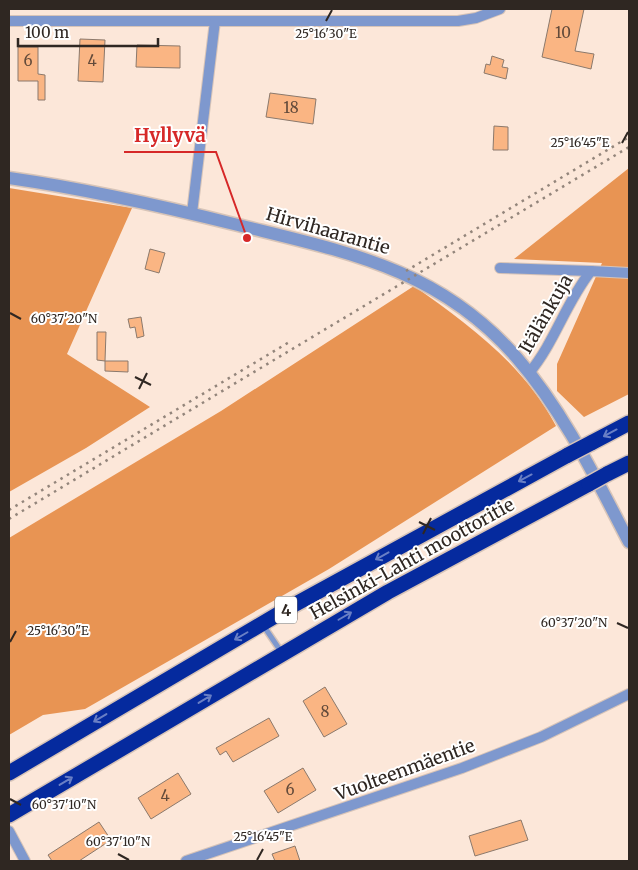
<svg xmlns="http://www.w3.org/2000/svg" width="638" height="870" font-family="Merriweather,serif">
  <rect width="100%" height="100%" fill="#fce7d9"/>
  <g fill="#e89453">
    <polygon points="629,168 629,394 584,417 557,391 557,364 602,263 514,259"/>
    <polygon points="9,188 132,208 67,354 150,407 86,448 9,492"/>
    <path d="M414,286C469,325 524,365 556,426L329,569L85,709L43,715L9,735V538L221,411Z"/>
  </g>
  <g fill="#fab583" stroke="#8b796c">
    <polygon points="552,9 584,9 575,51 594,54 591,69 542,57"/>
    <polygon points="80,39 105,40 103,82 78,81"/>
    <polygon points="137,45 180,46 180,68 136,67"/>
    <polygon points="18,47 38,47 38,74 45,75 45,100 38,100 38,81 18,81"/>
    <polygon points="492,56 504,60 502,67 508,68 506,79 484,73 486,64 490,65"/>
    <polygon points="270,93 316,99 313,124 266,117"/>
    <polygon points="494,126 508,127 508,150 493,150"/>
    <polygon points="150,249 165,253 159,273 145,269"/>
    <polygon points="141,317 144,336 137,338 135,327 130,328 128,319"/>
    <polygon points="97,332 106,332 105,361 97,360"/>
    <polygon points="105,361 128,361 128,372 105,371"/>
    <polygon points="325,687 347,724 324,737 303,701"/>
    <polygon points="269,718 279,736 233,762 226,751 220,755 216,748"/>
    <polygon points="303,768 316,790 278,813 264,791"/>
    <polygon points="178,773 191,794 151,819 138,798"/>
    <polygon points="521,820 528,840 475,856 469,836"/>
    <polygon points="99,822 111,840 79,861 52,861 48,855"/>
    <polygon points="295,846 300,861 275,861 272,854"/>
  </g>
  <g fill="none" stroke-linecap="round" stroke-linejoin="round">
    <g stroke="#d7c4b8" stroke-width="8">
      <polyline id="service" points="263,625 282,653"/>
    </g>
    <g stroke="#d7c4b8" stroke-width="12">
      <g id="minor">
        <polyline points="9,21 215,21"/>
        <polyline points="192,213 215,21 458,21 476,18 500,9"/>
        <polyline points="500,268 591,271"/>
        <path d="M529,373C555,342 566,302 591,271L629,273"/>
        <polyline points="9,831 25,861"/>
        <polyline points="186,861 462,768 541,737 629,694"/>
      </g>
    </g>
    <g stroke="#d7c4b8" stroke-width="15">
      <path id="tertiary" d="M9,178C87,189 162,206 238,225C347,252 440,269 517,358C564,412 596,479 629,542"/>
    </g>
    <g stroke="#d7c4b8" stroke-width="18">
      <g id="motorway">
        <polyline points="591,443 629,423"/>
        <polyline points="607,474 629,463"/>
        <polyline points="9,773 292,606 568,455"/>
        <polyline points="9,815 388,592 589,484"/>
      </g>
    </g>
    <use href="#service" stroke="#7e98ce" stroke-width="5"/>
    <use href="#minor" stroke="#7e98ce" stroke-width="10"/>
    <use href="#tertiary" stroke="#7e98ce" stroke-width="12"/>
    <use href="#motorway" stroke="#052a9e" stroke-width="15"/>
    <g stroke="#93857b" stroke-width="2.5" stroke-dasharray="2.5 5" stroke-linecap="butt">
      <polyline points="406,271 629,137"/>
      <polyline points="9,510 291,341"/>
      <polyline points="9,519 629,147"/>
    </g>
    <g stroke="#d7c4b8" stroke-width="18" stroke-linecap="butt">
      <g id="motorway-bridge">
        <polyline points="568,455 591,443"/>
        <polyline points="589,484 607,474"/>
      </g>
    </g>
    <use href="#motorway-bridge" stroke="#052a9e" stroke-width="15"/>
  </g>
  <defs><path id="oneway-shaft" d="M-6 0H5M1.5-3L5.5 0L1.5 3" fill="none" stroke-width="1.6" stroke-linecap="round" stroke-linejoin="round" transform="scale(1.25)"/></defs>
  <g stroke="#697fc5">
    <use href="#oneway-shaft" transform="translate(610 433) rotate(152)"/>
    <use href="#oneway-shaft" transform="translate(525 478) rotate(152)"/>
    <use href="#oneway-shaft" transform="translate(382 556) rotate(151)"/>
    <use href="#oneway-shaft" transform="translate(345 616) rotate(-30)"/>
    <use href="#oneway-shaft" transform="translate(241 636) rotate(150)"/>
    <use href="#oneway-shaft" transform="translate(205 699) rotate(-31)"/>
    <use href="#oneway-shaft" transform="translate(100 718) rotate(149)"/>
    <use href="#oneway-shaft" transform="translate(66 781) rotate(-31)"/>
  </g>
  <path fill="none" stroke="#2f2722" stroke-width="2" d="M326,21L332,10M622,143L628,132M10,313L21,319M135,377L151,385M139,389L147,373M419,522L435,530M423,534L431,518M617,623L628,628M10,642L16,631M10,799L21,805M118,854L129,860M257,860L263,849"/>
  <g text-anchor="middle" stroke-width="4" stroke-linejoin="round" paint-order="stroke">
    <g font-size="15" fill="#624a3a">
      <text x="563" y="38">10</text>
      <text x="28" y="66">6</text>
      <text x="92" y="66">4</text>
      <text x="291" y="113">18</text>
      <text x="325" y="717">8</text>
      <text x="290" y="795">6</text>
      <text x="165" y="801">4</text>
    </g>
    <rect fill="#fff" stroke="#6d6864" stroke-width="1" x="275" y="596.5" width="22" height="27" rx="4"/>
    <g font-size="16" font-weight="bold" fill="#2f2722">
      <text x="286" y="616">4</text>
    </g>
    <g font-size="18" fill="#2f2722" stroke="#fff">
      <text transform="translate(328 231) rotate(16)" y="6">Hirvihaarantie</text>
      <text transform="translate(546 314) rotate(-60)" y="6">Itälänkuja</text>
      <text transform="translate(412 559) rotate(-29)" y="6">Helsinki-Lahti moottoritie</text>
      <text transform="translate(405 770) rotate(-20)" y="6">Vuolteenmäentie</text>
    </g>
  </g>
  <g font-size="12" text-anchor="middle" fill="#2f2722" stroke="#fff" stroke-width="4" stroke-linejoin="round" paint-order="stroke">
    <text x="326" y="38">25°16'30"E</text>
    <text x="580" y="147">25°16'45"E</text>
    <text x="64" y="323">60°37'20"N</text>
    <text x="574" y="627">60°37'20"N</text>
    <text x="58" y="635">25°16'30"E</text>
    <text x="64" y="809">60°37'10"N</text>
    <text x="263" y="841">25°16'45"E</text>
    <text x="118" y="846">60°37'10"N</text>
  </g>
  <path fill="none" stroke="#d62828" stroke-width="2" d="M247 238L216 152H124"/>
  <circle fill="#d62828" stroke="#fff" stroke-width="2" cx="247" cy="238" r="5"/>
  <g font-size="19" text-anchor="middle" font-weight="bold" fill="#d62828" stroke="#fff" stroke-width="4" stroke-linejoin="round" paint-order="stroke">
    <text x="170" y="142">Hyllyvä</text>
  </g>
  <rect width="638" height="870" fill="none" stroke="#2f2722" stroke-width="20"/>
  <path d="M18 38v8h140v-8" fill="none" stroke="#2f2722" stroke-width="2.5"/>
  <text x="25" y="38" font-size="15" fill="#2f2722" stroke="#ffffff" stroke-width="4" paint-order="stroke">100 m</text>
</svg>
